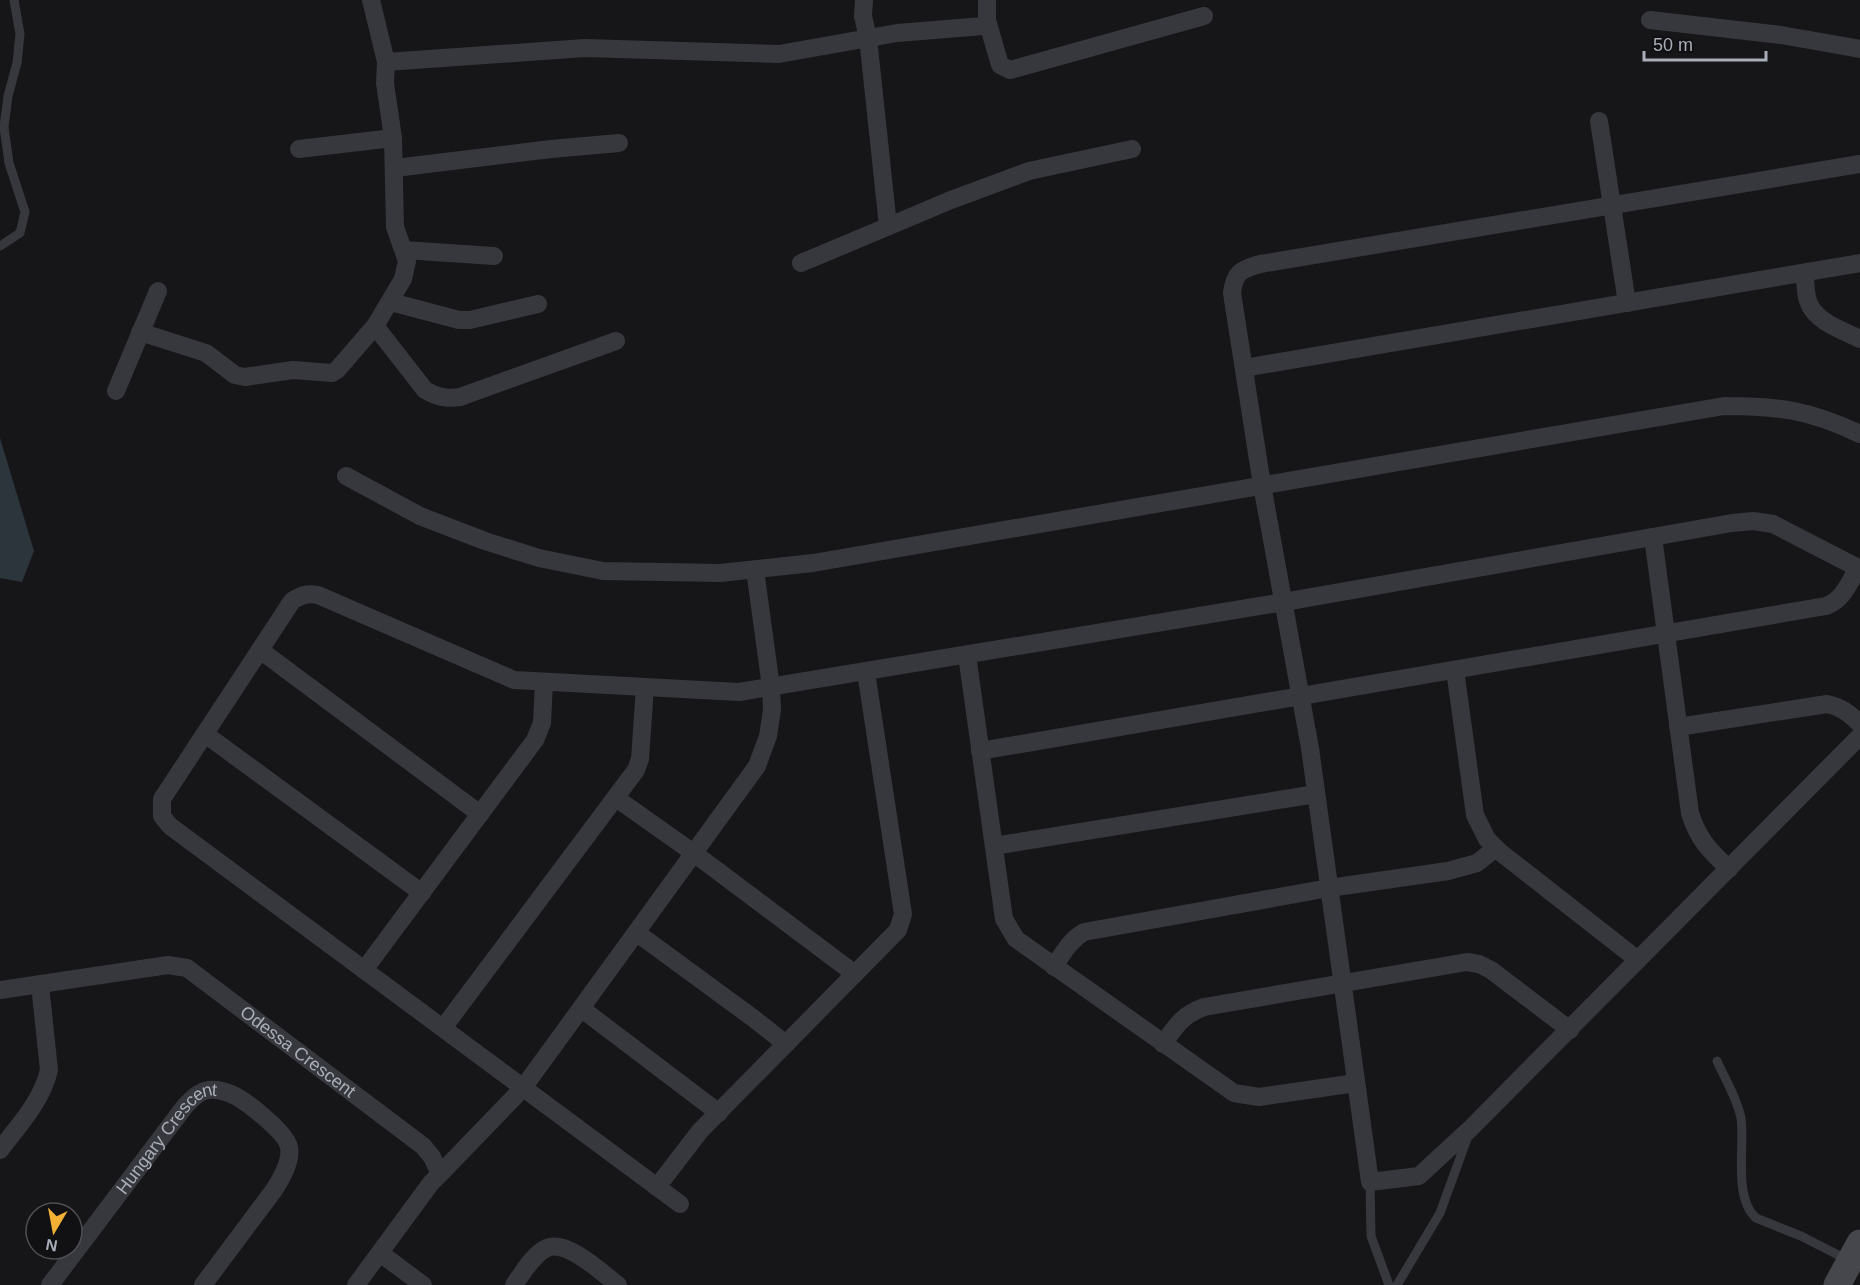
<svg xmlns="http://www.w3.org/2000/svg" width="1860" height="1285" font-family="Arial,sans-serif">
  <rect width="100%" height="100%" fill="#161618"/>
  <polygon fill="#2c353c" points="0,438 34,551 22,582 0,578"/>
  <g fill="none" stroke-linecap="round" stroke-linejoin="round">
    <g stroke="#37383d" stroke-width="9">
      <polyline points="0,246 20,233 25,212 9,163 4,127 8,96 17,63 20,34 14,0"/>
      <path d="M1717,1061C1725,1079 1737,1098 1741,1118C1745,1145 1733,1198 1756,1218L1801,1236L1848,1260"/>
      <polyline points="1370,1182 1371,1236 1389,1285"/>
      <polyline points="1397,1285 1440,1213 1468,1136"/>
    </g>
    <g stroke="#37383d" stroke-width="18">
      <path d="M371,0L386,62L385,83L393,138L395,227L407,261L403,279L375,326L425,390C437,397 446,399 460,397L616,341"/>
      <polyline points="864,0 863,16 868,38 888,226"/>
      <polyline points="987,20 1000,65 1010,70 1204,16"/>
      <polyline points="1650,20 1781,35 1860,49"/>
      <polyline points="386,62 585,48 779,54 897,33 983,26 987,20 987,0"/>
      <polyline points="1599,121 1627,303"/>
      <polyline points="299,149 393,138"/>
      <path d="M1860,164L1260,264C1241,270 1235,271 1232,293L1262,485L1310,748L1370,1182L1419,1176L1471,1128L1860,736"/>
      <polyline points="395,168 551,149 619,143"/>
      <polyline points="404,250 494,256"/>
      <polyline points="801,263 951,200 1029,171 1132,149"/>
      <path d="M1804,273C1806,282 1805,292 1808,301C1815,322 1842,330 1860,339"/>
      <polyline points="391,302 459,320 470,320 538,304"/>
      <polyline points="140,332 206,353 235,375 245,377 293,370 332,373 337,370 375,326"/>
      <polyline points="1244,368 1860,263"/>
      <polyline points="116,391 158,291"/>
      <path d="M346,476L420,516L485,541L539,558L603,571L720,573L813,563L1724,406C1780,406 1809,410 1860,434"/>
      <path d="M1653,537L1690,813C1698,839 1709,850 1729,869"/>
      <polyline points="260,650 480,814"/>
      <polyline points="967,655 1004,919 1016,939 1234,1093 1259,1097 1356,1083"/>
      <polyline points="1455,670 1475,815 1487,839 1500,852 1638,960"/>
      <path d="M1678,727L1827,704C1842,707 1850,714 1860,724"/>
      <polyline points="205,734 422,893"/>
      <path d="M980,751L1826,606C1843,600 1849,583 1858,568"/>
      <polyline points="616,798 695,854 855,974"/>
      <polyline points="994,846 1316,794"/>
      <polyline points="637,933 753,1018 786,1044"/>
      <path d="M1054,967C1063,953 1070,940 1084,932L1329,888L1448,871L1477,863L1496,848"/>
      <polyline points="364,970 535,740 542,723 544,682"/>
      <path id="s1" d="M0,990L168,965L187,968L423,1146L432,1157L440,1174L431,1183L356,1285"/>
      <polyline points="582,1009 719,1113"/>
      <polyline points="443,1028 636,770 640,759 645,687"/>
      <path d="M1163,1044C1177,1025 1181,1016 1204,1007L1467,962L1479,964L1491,970L1570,1030"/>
      <path d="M0,1150C19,1125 42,1101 49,1070L40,985"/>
      <polyline points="440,1174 523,1088 757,766 768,736 772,710 771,687 755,570"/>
      <polyline points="657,1187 700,1131 898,930 903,914 866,672"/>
      <path d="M680,1204L170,826L162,816V799L292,601C301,595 307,593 318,595L514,680L739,692L1284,602L1732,523L1753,521L1773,524L1860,569"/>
      <polyline points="380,1253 423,1285"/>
      <path id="s2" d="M50,1285L185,1106C192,1099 198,1092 208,1090C215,1089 224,1091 231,1094C244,1099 286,1132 289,1147C292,1161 281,1179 274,1190L203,1285"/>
      <path d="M514,1285C522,1274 532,1256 545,1249C565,1237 602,1273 618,1285"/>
    </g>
    <polyline stroke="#45474d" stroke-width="27" points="1837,1285 1860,1243"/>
  </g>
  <g text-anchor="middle" stroke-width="6" stroke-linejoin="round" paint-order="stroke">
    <g font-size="18" fill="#a8adb8" stroke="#111113">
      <text dy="6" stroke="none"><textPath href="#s1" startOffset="328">Odessa Crescent</textPath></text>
      <text dy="6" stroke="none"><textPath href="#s2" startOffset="189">Hungary Crescent</textPath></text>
    </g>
  </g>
  <g transform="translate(54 1231) rotate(190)"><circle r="28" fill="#111113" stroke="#4d4f55" stroke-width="1.5"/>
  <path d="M0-4.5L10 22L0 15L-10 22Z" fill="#f2b134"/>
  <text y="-9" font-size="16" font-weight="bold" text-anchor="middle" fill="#a8adb8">N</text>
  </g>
  <path d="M1644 51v9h122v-9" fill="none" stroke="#a8adb8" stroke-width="3"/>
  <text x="1653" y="51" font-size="18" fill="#a8adb8" stroke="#111113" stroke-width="4.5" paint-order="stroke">50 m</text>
</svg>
